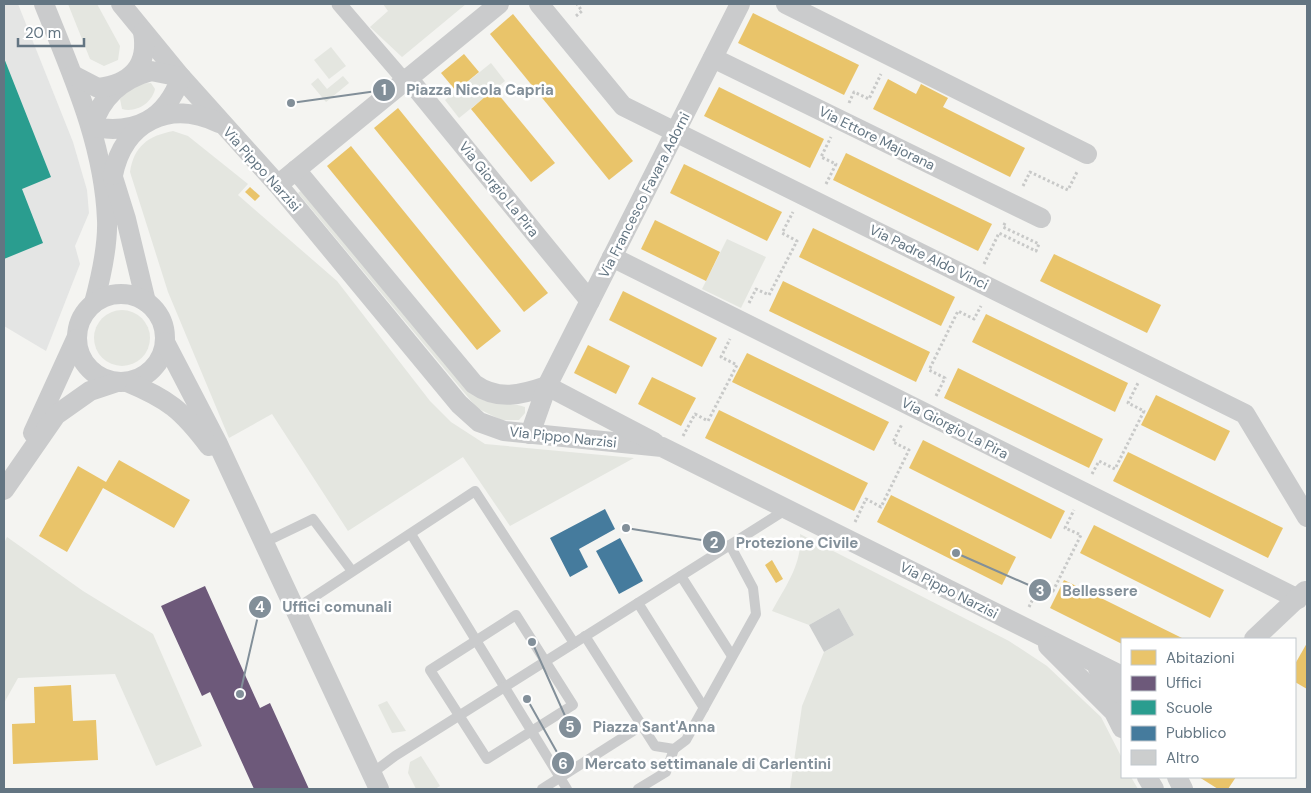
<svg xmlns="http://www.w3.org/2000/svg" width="1311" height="793" font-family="'DM Sans',sans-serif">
  <rect width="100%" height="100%" fill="#f4f4f1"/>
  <polygon fill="#e4e5e4" points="4,4 18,4 73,142 87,190 89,213 75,246 80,264 46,351 4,326"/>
  <g fill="#e4e6e0">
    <polygon points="68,4 97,4 120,46 118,60 104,66 90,59"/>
    <polygon points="383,4 466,4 402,57 370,27 388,11"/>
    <polygon points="331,47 346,66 329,79 314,60"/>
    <polygon points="491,63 505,81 459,118 445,100"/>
    <polygon points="343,76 349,83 326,102 311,84 318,78 327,89"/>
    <path d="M151,83L155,89C152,103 136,113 122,109L120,99C129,89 138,83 151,83Z"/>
    <path d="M173,131L188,136L248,184L238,195L337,281L430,401L451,422L485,444L634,458L510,526L463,457L348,531L272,414L229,438L168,292L130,172C134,146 148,136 173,131Z"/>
    <path d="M302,190L484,400C498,406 511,402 525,407V413L519,420H501L477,408L298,193Z"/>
    <polygon points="727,239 766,257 741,308 702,289"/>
    <circle cx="122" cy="338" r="28"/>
    <path d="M800,534L1009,641L1047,666L1101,717L1122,758V777H1131L1138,789H790L802,706L824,652L854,635L839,608L809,625L772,611C785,587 803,563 800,534Z"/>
    <polygon points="7,537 83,591 153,634 202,746 156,766 115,674 18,678 4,703 4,543"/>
    <polygon points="387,701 406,731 392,733 378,705"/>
    <polygon points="421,756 440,786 435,789 416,789 408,773 410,762"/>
  </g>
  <g fill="#e9c46a">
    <polygon points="753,13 859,65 844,95 738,43"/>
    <polygon points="513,14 633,161 609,180 490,34"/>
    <polygon points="464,54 479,72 456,91 441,73"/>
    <polygon points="888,79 916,94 921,84 948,98 943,107 1025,148 1010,177 873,109"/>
    <polygon points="719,87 824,139 810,168 704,116"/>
    <polygon points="494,89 555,163 531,182 471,109"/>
    <polygon points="398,108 548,293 524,312 374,128"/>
    <polygon points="351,146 501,331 477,350 327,166"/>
    <polygon points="846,153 992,224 978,251 833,180"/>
    <polygon points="684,164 782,212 767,241 670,193"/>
    <polygon points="250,187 260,196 255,201 245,192"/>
    <polygon points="655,220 720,252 706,281 641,249"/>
    <polygon points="813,228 955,297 941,326 799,257"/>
    <polygon points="1054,254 1161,305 1147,333 1040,281"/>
    <polygon points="783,281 930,352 916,382 769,311"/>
    <polygon points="623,291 717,338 702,367 609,320"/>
    <polygon points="986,314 1128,383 1115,412 972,342"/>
    <polygon points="588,345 630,366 616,394 574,373"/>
    <polygon points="747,353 889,422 874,451 732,382"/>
    <polygon points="958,368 1103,439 1089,468 944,398"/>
    <polygon points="652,377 696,398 681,426 638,404"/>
    <polygon points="1156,395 1230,431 1215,461 1141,425"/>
    <polygon points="719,410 868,483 854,511 705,438"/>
    <polygon points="923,440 1065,511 1051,539 909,468"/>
    <polygon points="1128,452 1283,528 1268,558 1113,481"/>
    <polygon points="119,460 190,500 174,528 103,488 67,552 39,536 78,466 106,482"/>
    <polygon points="891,495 1016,557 1002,585 877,522"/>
    <polygon points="1094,525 1224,590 1210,618 1080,553"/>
    <polygon points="772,560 783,579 776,583 765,565"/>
    <polygon points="1064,580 1107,601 1184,639 1122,639 1122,644 1050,608"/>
    <polygon points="1307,643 1307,689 1295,682 1295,664"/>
    <polygon points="71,685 73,721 96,720 98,760 13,764 12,724 35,723 34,687"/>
    <polygon points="1199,777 1236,777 1228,789 1218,789"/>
  </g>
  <polygon fill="#6d597a" points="205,586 260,708 270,703 309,789 254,789 210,692 202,696 161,606"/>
  <polygon fill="#2a9d8f" points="4,58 51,177 22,189 43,243 4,259"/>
  <g fill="#457b9d">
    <polygon points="605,509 615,529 579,549 588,567 570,577 550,538"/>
    <polygon points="620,538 643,581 619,594 596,551"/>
  </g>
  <polygon fill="#cccece" points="839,608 854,635 824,652 809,625"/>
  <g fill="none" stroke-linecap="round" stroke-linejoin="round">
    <g stroke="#c8c9c8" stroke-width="3" stroke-dasharray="2.5 2.5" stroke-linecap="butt">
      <polyline points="576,16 582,11 577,4"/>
      <polyline points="849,103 854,92 869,99 881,74"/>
      <polyline points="826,184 836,164 821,157 831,137"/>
      <polyline points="1023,186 1030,172 1068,190 1077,172"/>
      <polyline points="984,264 999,233 1036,251 1039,244 1003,227 1005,223"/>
      <polyline points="749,303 756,289 769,295 797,241 782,233 793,212"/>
      <polyline points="936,396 945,378 929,370 958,311 974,319 981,306"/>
      <polyline points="683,436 695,414 708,421 737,365 721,357 730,339"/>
      <polyline points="1092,474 1099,461 1115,469 1144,411 1128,403 1138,383"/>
      <polyline points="855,522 866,499 881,507 909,450 893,442 902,424"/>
      <polyline points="1029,607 1040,584 1053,591 1081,535 1065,528 1074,510"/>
    </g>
    <g stroke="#cacbcc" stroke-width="10">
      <polyline points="411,534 567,789"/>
      <polyline points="263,543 313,519 352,571"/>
      <polyline points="681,576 732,656"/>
      <polyline points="638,603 704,708"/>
      <polyline points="294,610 475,491 574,643"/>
      <polygon points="516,615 573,705 487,759 430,670"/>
      <polyline points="585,636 655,746 674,749 686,740 756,614 753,588 730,545"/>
      <polyline points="371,774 395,756 787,509"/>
      <polyline points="542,789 641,726"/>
      <polyline points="638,789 666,772 674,749"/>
    </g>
    <polyline stroke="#cacbcc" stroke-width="15" points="339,4 405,81"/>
    <g stroke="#cacbcc" stroke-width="20">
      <path d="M44,4C72,74 104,143 107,220C108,246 101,277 94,303"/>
      <polyline points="121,4 181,77 278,185 459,404 479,422 504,431 662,447 1122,676"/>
      <polyline points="539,4 623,106 1245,414 1307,517"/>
      <polyline points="786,4 1087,154"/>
      <polyline points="713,58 1041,218"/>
      <path d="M151,71L181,77C166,119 136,135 92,127C101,97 121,79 151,71Z"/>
      <path d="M73,75L98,88C131,84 149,66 143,32"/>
      <polyline points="408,78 590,301"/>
      <path d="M296,170L474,384C498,401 521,395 547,386L654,442"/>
      <polyline points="111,171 126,219 146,302"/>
      <path d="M113,175C124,122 169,99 219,123"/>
      <polyline points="285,179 499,4"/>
      <polyline points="612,257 1298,599"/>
      <circle cx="121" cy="338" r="44"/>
      <polyline points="165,342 217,442 379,789"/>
      <path d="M127,382C168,399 182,410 209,446"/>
      <polyline points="33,433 76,339"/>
      <polyline points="530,434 547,386 740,4"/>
      <polyline points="4,490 56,415 90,391 117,382"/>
      <polyline points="1254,639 1305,591"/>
      <polyline points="1048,646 1114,712 1122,728"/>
      <polyline points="1098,669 1122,695"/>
      <polyline points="1147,777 1154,789"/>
      <polyline points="1177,777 1183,789"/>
    </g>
  </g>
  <g text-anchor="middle" stroke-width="5" stroke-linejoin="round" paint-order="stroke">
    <g font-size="14" fill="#637582" stroke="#fff">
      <text transform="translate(877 138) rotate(26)" y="5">Via Ettore Majorana</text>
      <text transform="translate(262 169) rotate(48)" y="5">Via Pippo Narzisi</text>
      <text transform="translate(499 189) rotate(51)" y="5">Via Giorgio La Pira</text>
      <text transform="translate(644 195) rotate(-63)" y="5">Via Francesco Favara Adorni</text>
      <text transform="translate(929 257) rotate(26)" y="5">Via Padre Aldo Vinci</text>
      <text transform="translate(955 428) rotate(27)" y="5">Via Giorgio La Pira</text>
      <text transform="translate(563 437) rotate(6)" y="5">Via Pippo Narzisi</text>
      <text transform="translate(949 590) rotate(27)" y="5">Via Pippo Narzisi</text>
    </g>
  </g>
  <path fill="none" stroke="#828f99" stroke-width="2" d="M291 103L384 90M626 528L714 542M956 553L1040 590M240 694L260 607M532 642L570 727M527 699L563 763"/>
  <g fill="#828f99" stroke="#fff" stroke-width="2">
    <circle cx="291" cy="103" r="5"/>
    <circle cx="626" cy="528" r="5"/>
    <circle cx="956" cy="553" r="5"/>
    <circle cx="240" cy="694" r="5"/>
    <circle cx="532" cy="642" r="5"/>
    <circle cx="527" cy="699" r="5"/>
    <circle cx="384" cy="90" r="12"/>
    <circle cx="714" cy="542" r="12"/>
    <circle cx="1040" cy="590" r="12"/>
    <circle cx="260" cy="607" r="12"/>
    <circle cx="570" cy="727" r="12"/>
    <circle cx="563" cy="763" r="12"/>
  </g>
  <g font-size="15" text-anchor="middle" font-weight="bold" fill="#fff">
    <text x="384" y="95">1</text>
    <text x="714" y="548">2</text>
    <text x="1040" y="596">3</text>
    <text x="260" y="612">4</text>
    <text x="570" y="732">5</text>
    <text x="563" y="769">6</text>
  </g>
  <g font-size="15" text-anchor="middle" font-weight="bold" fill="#828f99" stroke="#fff" stroke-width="5" stroke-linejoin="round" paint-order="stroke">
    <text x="480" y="95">Piazza Nicola Capria</text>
    <text x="797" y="548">Protezione Civile</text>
    <text x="1100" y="596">Bellessere</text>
    <text x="337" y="612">Uffici comunali</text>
    <text x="654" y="732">Piazza Sant'Anna</text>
    <text x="708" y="769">Mercato settimanale di Carlentini</text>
  </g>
  <rect width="1311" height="793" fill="none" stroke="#637582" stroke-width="10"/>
  <rect x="1121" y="638" width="175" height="140" fill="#ffffff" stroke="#c1c8cd"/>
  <rect x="1131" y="650" width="25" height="15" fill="#e9c46a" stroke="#c1c8cd"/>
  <text x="1166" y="663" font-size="15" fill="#637582">Abitazioni</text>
  <rect x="1131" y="676" width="25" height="15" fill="#6d597a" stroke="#c1c8cd"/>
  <text x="1166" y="688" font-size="15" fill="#637582">Uffici</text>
  <rect x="1131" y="700" width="25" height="15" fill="#2a9d8f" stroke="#c1c8cd"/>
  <text x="1166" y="713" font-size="15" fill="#637582">Scuole</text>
  <rect x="1131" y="726" width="25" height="15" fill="#457b9d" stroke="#c1c8cd"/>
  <text x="1166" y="738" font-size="15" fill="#637582">Pubblico</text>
  <rect x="1131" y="750" width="25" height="15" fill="#cccece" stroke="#c1c8cd"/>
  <text x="1166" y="763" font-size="15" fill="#637582">Altro</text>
  <path d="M18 38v8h66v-8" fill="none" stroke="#637582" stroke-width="2.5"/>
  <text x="25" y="38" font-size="15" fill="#637582" stroke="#ffffff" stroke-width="4" paint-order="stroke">20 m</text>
</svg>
